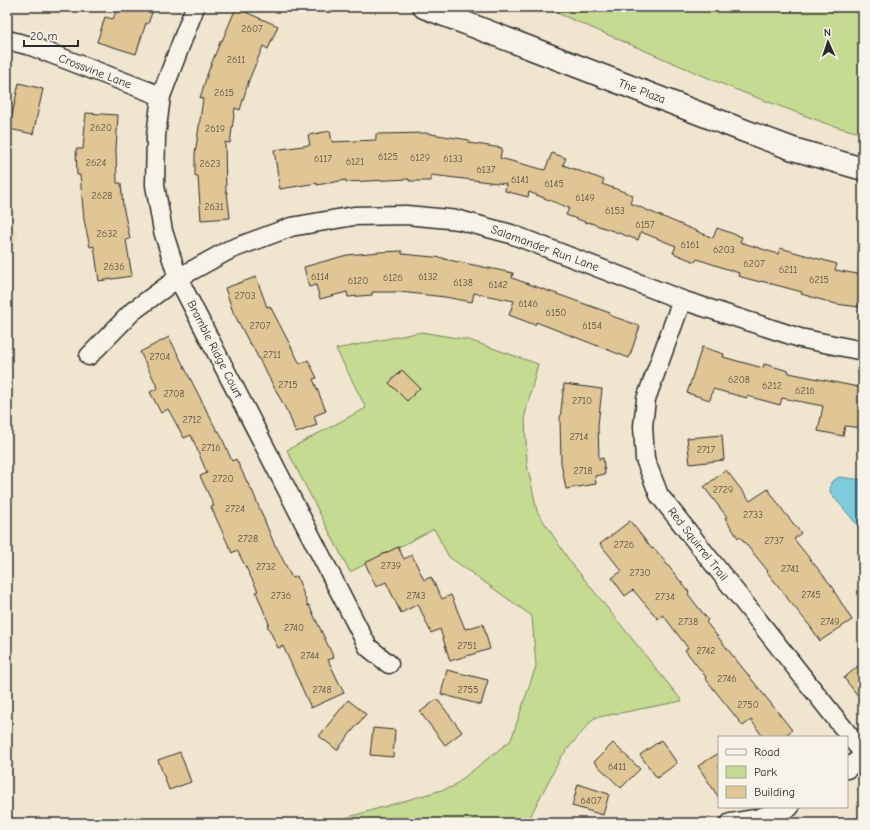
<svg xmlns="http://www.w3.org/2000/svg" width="870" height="830" font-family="'Comic Neue',sans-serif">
  <rect width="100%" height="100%" fill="#f0e6cf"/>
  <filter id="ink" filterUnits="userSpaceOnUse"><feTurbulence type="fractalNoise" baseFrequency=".025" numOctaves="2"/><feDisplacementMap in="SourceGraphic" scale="8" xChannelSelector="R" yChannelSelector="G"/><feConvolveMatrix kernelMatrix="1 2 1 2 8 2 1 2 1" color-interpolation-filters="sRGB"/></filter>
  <g filter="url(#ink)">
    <polygon fill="#ebdcbe" points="7,210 19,237 7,252"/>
    <g fill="#c4db91" stroke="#78835e">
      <polygon points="543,7 863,7 863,134 830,125 734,89"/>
      <polygon points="421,332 469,340 538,364 525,415 527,464 537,511 569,560 682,701 594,718 561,757 531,815 532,823 328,823 452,787 511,740 536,666 532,616 449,557 434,529 350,572 287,450 366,408 336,349"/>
    </g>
    <polygon fill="#7ecbdd" stroke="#5d8b96" points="839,477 863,480 863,532 830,492 831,482"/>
    <g fill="#e0c695" stroke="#2b2b2b">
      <polygon points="118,7 154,7 148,24 146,23 136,54 97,42 105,17 113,19"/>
      <polygon points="236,8 278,26 268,49 263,46 249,80 240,110 235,108 230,143 225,142 226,192 227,192 230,218 201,220 198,176 195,176 195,154 203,99 200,98 208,72 221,40 222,41"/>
      <polygon points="19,83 43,89 33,134 9,129"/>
      <polygon points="86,113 118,115 116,150 117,183 121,183 123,206 130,239 126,240 132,276 99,281 94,246 90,247 84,220 80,175 77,175 76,149 83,149"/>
      <polygon points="330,131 332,142 376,140 376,134 431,133 431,134 469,140 469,143 502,148 500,158 545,170 552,153 566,158 563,165 604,180 602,184 633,195 630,203 713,238 717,228 742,237 740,242 778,254 780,248 837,264 835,270 863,275 859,307 836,304 801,294 802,292 761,281 760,282 738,276 739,273 697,259 695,262 673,253 676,246 641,232 638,240 588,222 588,223 566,215 569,208 529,192 528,197 505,191 506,184 431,175 431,181 409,181 409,179 346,182 346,180 317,185 317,183 280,189 274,150 310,145 308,135"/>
      <polygon points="402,251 402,254 444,258 444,259 513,273 512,278 610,313 609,315 640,326 629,358 536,322 535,325 509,315 514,301 474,293 472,302 445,297 400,292 372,292 372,295 348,297 347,292 320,299 316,285 309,287 304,267 347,255 380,252"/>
      <polygon points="256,277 267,307 270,306 300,364 308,360 317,378 313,379 326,411 314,416 317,425 296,433 289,415 251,344 250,344 233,312 225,288"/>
      <polygon points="169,337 217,431 219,431 232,461 236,459 251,490 252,490 275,546 276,546 292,578 297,576 308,606 309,605 334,658 328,660 344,693 311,708 283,646 278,648 267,625 269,624 256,592 258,591 237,550 232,553 211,507 214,506 200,476 207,473 191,435 184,438 168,409 161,413 150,392 158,388 140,352"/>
      <polygon points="702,347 724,354 723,357 763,368 764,364 789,371 789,373 863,388 863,428 845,426 843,436 818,431 823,406 782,398 780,405 747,396 747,398 713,389 710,400 687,393"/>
      <polygon points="402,370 420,388 407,401 389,383"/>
      <polygon points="564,384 602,389 598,425 599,459 603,458 605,474 595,476 596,484 566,489 561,463 560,419"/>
      <polygon points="722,435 724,460 690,464 687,438"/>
      <polygon points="726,470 750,501 768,489 784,512 801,533 794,539 835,590 834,591 852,620 820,641 810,626 787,598 787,597 767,572 768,571 740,537 738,538 725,518 727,517 704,487"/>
      <polygon points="630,521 652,549 654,548 689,592 688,594 708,620 706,622 792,730 783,737 763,737 751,720 743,726 705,678 706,677 685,650 688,648 663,615 658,619 633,590 625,596 612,578 622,571 600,544"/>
      <polygon points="398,547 404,559 412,555 424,580 431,577 442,599 451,595 465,629 483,624 490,649 450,661 440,629 431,633 418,604 401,613 386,582 376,587 365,563"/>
      <polygon points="863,662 863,702 844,678"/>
      <polygon points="447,670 488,680 481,705 441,694"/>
      <polygon points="437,699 462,732 445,745 420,712"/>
      <polygon points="348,700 366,714 337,750 319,736"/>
      <polygon points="373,728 395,730 393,757 370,755"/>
      <polygon points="661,740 677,763 657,778 640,755"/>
      <polygon points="613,743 640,769 621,788 594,762"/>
      <polygon points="180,752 191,782 169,790 158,760"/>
      <polygon points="719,753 719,798 698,766"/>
      <polygon points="578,784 609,794 603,815 572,806"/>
    </g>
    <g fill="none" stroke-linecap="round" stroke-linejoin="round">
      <g stroke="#2b2b2b" stroke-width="21">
        <g id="minor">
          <polyline points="195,7 161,96 156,136 155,185 163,231 178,278 368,647 389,664"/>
          <polyline points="7,40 31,46 161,96"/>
          <polyline points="682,300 646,399 643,426 645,459 659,495 863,753"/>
          <polyline points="89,356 133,311 178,278 229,250 291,227 354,216 406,215 459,220 511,234 682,300 800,338 863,351"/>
          <polyline points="847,769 863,756"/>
          <polyline points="730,823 759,818 790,807"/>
        </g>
      </g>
      <g stroke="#2b2b2b" stroke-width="25">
        <polyline id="tertiary" points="424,7 745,131 793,149 863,169"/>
      </g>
      <use href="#minor" stroke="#f7f3e8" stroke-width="18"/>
      <use href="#tertiary" stroke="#f7f3e8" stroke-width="22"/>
    </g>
  </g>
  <g text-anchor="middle" stroke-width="3.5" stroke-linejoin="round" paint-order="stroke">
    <g font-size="10" fill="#585246">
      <text x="252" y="32">2607</text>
      <text x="236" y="63">2611</text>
      <text x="224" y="96">2615</text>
      <text x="101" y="131">2620</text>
      <text x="215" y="132">2619</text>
      <text x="388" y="160">6125</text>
      <text x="420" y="161">6129</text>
      <text x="323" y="162">6117</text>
      <text x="453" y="162">6133</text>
      <text x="355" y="165">6121</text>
      <text x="96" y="166">2624</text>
      <text x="210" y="167">2623</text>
      <text x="486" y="173">6137</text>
      <text x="520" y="183">6141</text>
      <text x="554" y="187">6145</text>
      <text x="102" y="199">2628</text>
      <text x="585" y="201">6149</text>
      <text x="214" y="210">2631</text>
      <text x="615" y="214">6153</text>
      <text x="645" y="228">6157</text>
      <text x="107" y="237">2632</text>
      <text x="690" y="248">6161</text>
      <text x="724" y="253">6203</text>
      <text x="754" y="267">6207</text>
      <text x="114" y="270">2636</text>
      <text x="788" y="273">6211</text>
      <text x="320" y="280">6114</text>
      <text x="428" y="280">6132</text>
      <text x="393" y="281">6126</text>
      <text x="819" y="283">6215</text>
      <text x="358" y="284">6120</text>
      <text x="463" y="286">6138</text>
      <text x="498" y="288">6142</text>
      <text x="245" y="299">2703</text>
      <text x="528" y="307">6146</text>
      <text x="556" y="316">6150</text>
      <text x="260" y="329">2707</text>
      <text x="592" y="329">6154</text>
      <text x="272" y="358">2711</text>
      <text x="160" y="360">2704</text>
      <text x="739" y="383">6208</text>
      <text x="288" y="388">2715</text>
      <text x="772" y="389">6212</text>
      <text x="805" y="394">6216</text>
      <text x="174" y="397">2708</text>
      <text x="582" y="404">2710</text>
      <text x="192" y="423">2712</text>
      <text x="579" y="440">2714</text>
      <text x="211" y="451">2716</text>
      <text x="706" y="453">2717</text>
      <text x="583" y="474">2718</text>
      <text x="223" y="482">2720</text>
      <text x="723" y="493">2729</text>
      <text x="235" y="512">2724</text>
      <text x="753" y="518">2733</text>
      <text x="248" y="542">2728</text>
      <text x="774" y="544">2737</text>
      <text x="624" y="548">2726</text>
      <text x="391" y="569">2739</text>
      <text x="266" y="570">2732</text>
      <text x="790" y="572">2741</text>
      <text x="640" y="576">2730</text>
      <text x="811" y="598">2745</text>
      <text x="281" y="599">2736</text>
      <text x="416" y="599">2743</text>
      <text x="665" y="600">2734</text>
      <text x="688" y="625">2738</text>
      <text x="830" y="625">2749</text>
      <text x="294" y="631">2740</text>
      <text x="467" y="649">2751</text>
      <text x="706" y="654">2742</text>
      <text x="310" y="659">2744</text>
      <text x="727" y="682">2746</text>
      <text x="322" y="693">2748</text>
      <text x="468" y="693">2755</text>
      <text x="748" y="708">2750</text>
      <text x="617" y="770">6411</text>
      <text x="591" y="804">6407</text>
    </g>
    <g font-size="12" fill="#2b2b2b" stroke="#f7f3e8">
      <text transform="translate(95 71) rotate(21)" y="4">Crossvine Lane</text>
      <text transform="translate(642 91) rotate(21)" y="4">The Plaza</text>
      <text transform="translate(545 248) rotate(20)" y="4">Salamander Run Lane</text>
      <text transform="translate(215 349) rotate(63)" y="4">Bramble Ridge Court</text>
      <text transform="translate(698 544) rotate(52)" y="4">Red Squirrel Trail</text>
    </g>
  </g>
  <rect width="870" height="830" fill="none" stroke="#f7f3e8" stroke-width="24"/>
  <rect x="12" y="12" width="846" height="806" fill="none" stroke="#2b2b2b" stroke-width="1.5" filter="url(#ink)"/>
  <rect x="718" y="736" width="130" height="72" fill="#f7f3e8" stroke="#a5a39c"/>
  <rect x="726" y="749" width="20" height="6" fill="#f7f3e8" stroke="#a5a39c"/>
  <text x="754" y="756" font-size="12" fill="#2b2b2b">Road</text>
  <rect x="726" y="766" width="20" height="12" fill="#c4db91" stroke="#a5a39c"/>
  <text x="754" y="776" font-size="12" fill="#2b2b2b">Park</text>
  <rect x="726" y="786" width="20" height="12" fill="#e0c695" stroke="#a5a39c"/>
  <text x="754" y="796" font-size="12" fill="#2b2b2b">Building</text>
  <g transform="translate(828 42) rotate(357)" stroke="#f7f3e8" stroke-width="3" paint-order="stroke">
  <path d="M0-3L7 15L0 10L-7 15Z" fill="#2b2b2b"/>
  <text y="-6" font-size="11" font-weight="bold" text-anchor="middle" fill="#2b2b2b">N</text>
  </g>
  <path d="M24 40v6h54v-6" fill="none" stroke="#2b2b2b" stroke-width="2"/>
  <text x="30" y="40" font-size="12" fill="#2b2b2b" stroke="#f7f3e8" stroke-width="3" paint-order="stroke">20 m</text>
</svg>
